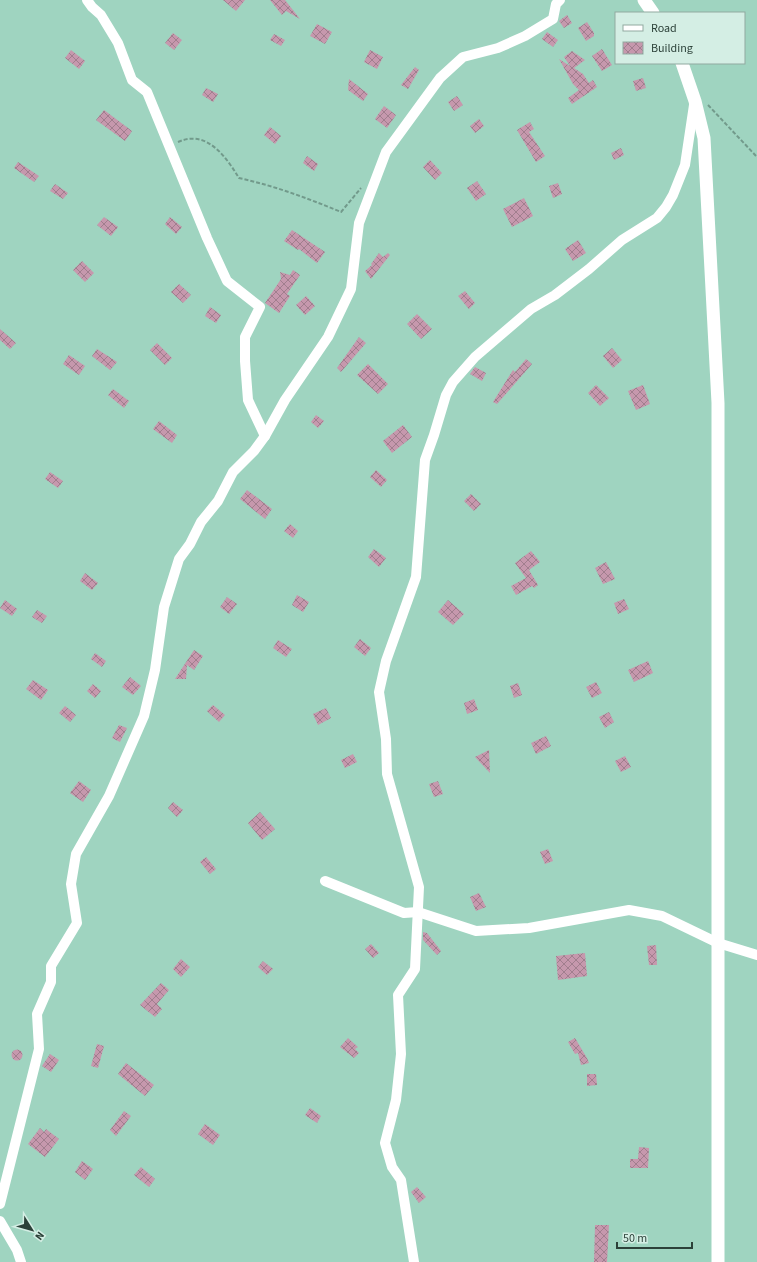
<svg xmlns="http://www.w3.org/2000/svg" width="757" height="1262" font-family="'Source Sans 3',sans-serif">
  <defs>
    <pattern id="building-cross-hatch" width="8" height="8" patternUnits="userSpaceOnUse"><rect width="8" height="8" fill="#c698ad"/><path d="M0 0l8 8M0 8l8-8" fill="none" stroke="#a17e8e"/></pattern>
  </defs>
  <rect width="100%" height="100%" fill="#9fd4c0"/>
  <g fill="url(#building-cross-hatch)">
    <polygon points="223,0 245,0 236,11"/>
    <polygon points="270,0 285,0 300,19 286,11 282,15"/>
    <polygon points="567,15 572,23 564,28 559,21"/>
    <polygon points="587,22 594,33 594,36 586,41 578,28"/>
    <polygon points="317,24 332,32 325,44 310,36"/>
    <polygon points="547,32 558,40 553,47 542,39"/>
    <polygon points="173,33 182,40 174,50 165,43"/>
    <polygon points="274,34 285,40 281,46 270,40"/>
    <polygon points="602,49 612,65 602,71 592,56"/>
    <polygon points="71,50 85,61 79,69 65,58"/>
    <polygon points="370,50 383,57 377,69 364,62"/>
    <polygon points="572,51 585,60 574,68 583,74 589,83 593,80 597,87 572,104 568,98 579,90 573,84 559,59 570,66 564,57"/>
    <polygon points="415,67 419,70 408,89 401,85"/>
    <polygon points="643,78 646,88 636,91 633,81"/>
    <polygon points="349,79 368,94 363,101 348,90"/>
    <polygon points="206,88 218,94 213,102 202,95"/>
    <polygon points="457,96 463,105 454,111 448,102"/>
    <polygon points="384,106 396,115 387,128 375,119"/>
    <polygon points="104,110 132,131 125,141 96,120"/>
    <polygon points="479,119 484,126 475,133 470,126"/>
    <polygon points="530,122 534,129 529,132 545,156 536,162 517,130"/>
    <polygon points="270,127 281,136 275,144 264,135"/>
    <polygon points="621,148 624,155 614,160 611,153"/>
    <polygon points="307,156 318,164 314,171 303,163"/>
    <polygon points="430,160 442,173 435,180 423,167"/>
    <polygon points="18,162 39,176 34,182 14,168"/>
    <polygon points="477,181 486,194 476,201 467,188"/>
    <polygon points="558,183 562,194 553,198 549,186"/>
    <polygon points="55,184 68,193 63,199 50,191"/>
    <polygon points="524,198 533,216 512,227 503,209"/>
    <polygon points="104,217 118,227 111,236 97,225"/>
    <polygon points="170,217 182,227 176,234 165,224"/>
    <polygon points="292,230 325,252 317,263 299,249 298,250 284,241"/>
    <polygon points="578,240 586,253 573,261 565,249"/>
    <polygon points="379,253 383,257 388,253 390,255 371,279 365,271 372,265 371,264"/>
    <polygon points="82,261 94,273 85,282 73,270"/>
    <polygon points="293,270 300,275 287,294 290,296 279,313 265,303 281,279 280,272 290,275"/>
    <polygon points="179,284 191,295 183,303 171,292"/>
    <polygon points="465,291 475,303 469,309 458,296"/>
    <polygon points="306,296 315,306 305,315 296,305"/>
    <polygon points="210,307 221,315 216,323 205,316"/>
    <polygon points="417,314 432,329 421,339 407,324"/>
    <polygon points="0,329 16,343 10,349 0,340"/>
    <polygon points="359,337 366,343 341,372 337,368"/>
    <polygon points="157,343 172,358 165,365 150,350"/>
    <polygon points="612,348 622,360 613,368 603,356"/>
    <polygon points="97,349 117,362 110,370 92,356"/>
    <polygon points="69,355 85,366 79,375 63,364"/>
    <polygon points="526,359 532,364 497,404 493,402 513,370 515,372"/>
    <polygon points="368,364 388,384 378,394 357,375"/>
    <polygon points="475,367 486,373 482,381 470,374"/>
    <polygon points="596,385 609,398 600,406 588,393"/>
    <polygon points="643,385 650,404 636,410 628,391"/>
    <polygon points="113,389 129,401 124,408 108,395"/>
    <polygon points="316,415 324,421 318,428 311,422"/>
    <polygon points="159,421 177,435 172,443 153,429"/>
    <polygon points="403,425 412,437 392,453 383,441"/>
    <polygon points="376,470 387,480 381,487 370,477"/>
    <polygon points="50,472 63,481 58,488 45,479"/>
    <polygon points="247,490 272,509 265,519 240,499"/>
    <polygon points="471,494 481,504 474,511 464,501"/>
    <polygon points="290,524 298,531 293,538 284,531"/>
    <polygon points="374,549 386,558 379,567 368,557"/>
    <polygon points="531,551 540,562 529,570 538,585 534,588 532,586 516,595 511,586 526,578 515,563"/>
    <polygon points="606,562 615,579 603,584 595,568"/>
    <polygon points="85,573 98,583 92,590 80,581"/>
    <polygon points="297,595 309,602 303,612 292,605"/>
    <polygon points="227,597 237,604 229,614 220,607"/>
    <polygon points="624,599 629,609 618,614 614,603"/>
    <polygon points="5,600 17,609 12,616 0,608"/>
    <polygon points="448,600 464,614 453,625 438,612"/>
    <polygon points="37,610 47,616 42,623 32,617"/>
    <polygon points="360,639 371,648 365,656 354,647"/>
    <polygon points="278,640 292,649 286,657 273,648"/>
    <polygon points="194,650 203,656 194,670 187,665 186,679 175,679"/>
    <polygon points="95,653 106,661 102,667 91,659"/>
    <polygon points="648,661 653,673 634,682 628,670"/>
    <polygon points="130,677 141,686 133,695 122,687"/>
    <polygon points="33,680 48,690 41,700 26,689"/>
    <polygon points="596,682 602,693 592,698 586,687"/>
    <polygon points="518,683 522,695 514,698 510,686"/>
    <polygon points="93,684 101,691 95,698 87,691"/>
    <polygon points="474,699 478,710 467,714 464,703"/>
    <polygon points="213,705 225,715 219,722 207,711"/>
    <polygon points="65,706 76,715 70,722 59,713"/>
    <polygon points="326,708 331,718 318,725 313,714"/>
    <polygon points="609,712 614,722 605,728 599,717"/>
    <polygon points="119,725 127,728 120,742 112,738"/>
    <polygon points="546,736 551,746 536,754 531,743"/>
    <polygon points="489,750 490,773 475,757"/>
    <polygon points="353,754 357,762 345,768 341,760"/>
    <polygon points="625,756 631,767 621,772 615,761"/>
    <polygon points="79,781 91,790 83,802 70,793"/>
    <polygon points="438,781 443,794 434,797 429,784"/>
    <polygon points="173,802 183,810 177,817 168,808"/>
    <polygon points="260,812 275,829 262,840 248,823"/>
    <polygon points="548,849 553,861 545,864 540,852"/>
    <polygon points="206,857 216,869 210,874 200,862"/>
    <polygon points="479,893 486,907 476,911 470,897"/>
    <polygon points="423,932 427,933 441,951 437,955 423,940"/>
    <polygon points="371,944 379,953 373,958 365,949"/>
    <polygon points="656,945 657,965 649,965 647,946"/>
    <polygon points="585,953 587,976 558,980 556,956"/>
    <polygon points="181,959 190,967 181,977 173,969"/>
    <polygon points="263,961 273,969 267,975 258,967"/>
    <polygon points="161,983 169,990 157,1004 162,1009 155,1017 140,1005"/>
    <polygon points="348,1038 358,1047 355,1049 359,1053 354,1058 340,1047"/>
    <polygon points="575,1038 587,1058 589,1063 581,1065 578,1053 575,1054 568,1042"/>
    <polygon points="97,1044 104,1046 98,1068 91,1066"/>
    <circle cx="17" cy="1055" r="5.5"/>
    <polygon points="50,1054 59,1060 51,1072 42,1066"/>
    <polygon points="126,1063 154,1085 145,1096 118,1074"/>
    <polygon points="587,1074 596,1074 597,1085 587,1086"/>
    <polygon points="310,1108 321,1116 317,1123 305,1115"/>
    <polygon points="124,1111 131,1116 116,1136 110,1130"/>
    <polygon points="205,1124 220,1135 213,1145 198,1134"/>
    <polygon points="40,1128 44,1132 46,1129 59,1139 45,1157 28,1144"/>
    <polygon points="639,1147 649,1148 648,1168 630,1168 630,1159 638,1159"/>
    <polygon points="82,1161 93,1169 85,1180 75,1172"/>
    <polygon points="141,1167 155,1179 149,1187 134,1175"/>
    <polygon points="417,1187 426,1197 419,1203 411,1192"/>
    <polygon points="595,1225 609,1225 607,1262 594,1262"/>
  </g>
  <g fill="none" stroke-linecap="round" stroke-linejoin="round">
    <g stroke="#729a8b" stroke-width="2" stroke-dasharray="4 2" stroke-linecap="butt">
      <polyline points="708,105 757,157"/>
      <path d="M178,142C207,129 226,157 239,178C275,186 307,198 341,212L361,188"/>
    </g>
    <g stroke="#fff" stroke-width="10">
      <polyline points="87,0 92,7 101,15 118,43 132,80 147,92 207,238 227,281 260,307 245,337 245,361 248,400 265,436"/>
      <polyline points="325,881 404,913 418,912 476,931 529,928 629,910 662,916 718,943 757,955"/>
      <polyline points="0,1204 39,1049 37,1014 51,982 51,966 77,923 71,884 76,854 109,796 144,716 155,670 164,607 179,559 190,544 201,522 218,501 233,472 254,451 265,436 285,400 328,337 351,289 359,223 386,152 440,78 463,57 498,48 525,36 553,19 556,4 560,0"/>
      <polyline points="0,1221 17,1250 21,1262"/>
      <polyline points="414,1262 401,1180 392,1167 385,1143 396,1100 401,1054 398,995 415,969 419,887 387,774 386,739 379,692 386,661 416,577 425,460 434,435 446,395 453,382 475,357 531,309 555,295 589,269 622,240 657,218 666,207 673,195 685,165 694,105"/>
    </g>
    <g stroke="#fff" stroke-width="13">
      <polyline points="644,0 653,13"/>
      <polyline points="682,63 695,101 704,138 718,403 718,1262"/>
    </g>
  </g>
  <rect x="615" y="12" width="130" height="52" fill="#d4eee4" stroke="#91a9a0"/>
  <rect x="623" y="25" width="20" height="6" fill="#ffffff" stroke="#91a9a0"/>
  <text x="651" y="32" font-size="12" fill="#2c4139">Road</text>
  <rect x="623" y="42" width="20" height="12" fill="url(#building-cross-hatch)" stroke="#91a9a0"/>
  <text x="651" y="52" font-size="12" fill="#2c4139">Building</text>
  <g transform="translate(32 1230) rotate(127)" stroke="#d4eee4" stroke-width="3" paint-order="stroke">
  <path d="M0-3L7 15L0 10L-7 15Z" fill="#2c4139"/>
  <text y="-6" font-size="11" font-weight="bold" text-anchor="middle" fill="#2c4139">N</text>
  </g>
  <path d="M617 1242v6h75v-6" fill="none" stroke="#2c4139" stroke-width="2"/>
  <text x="623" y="1242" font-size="12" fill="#2c4139" stroke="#d4eee4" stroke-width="3" paint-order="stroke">50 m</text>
</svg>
